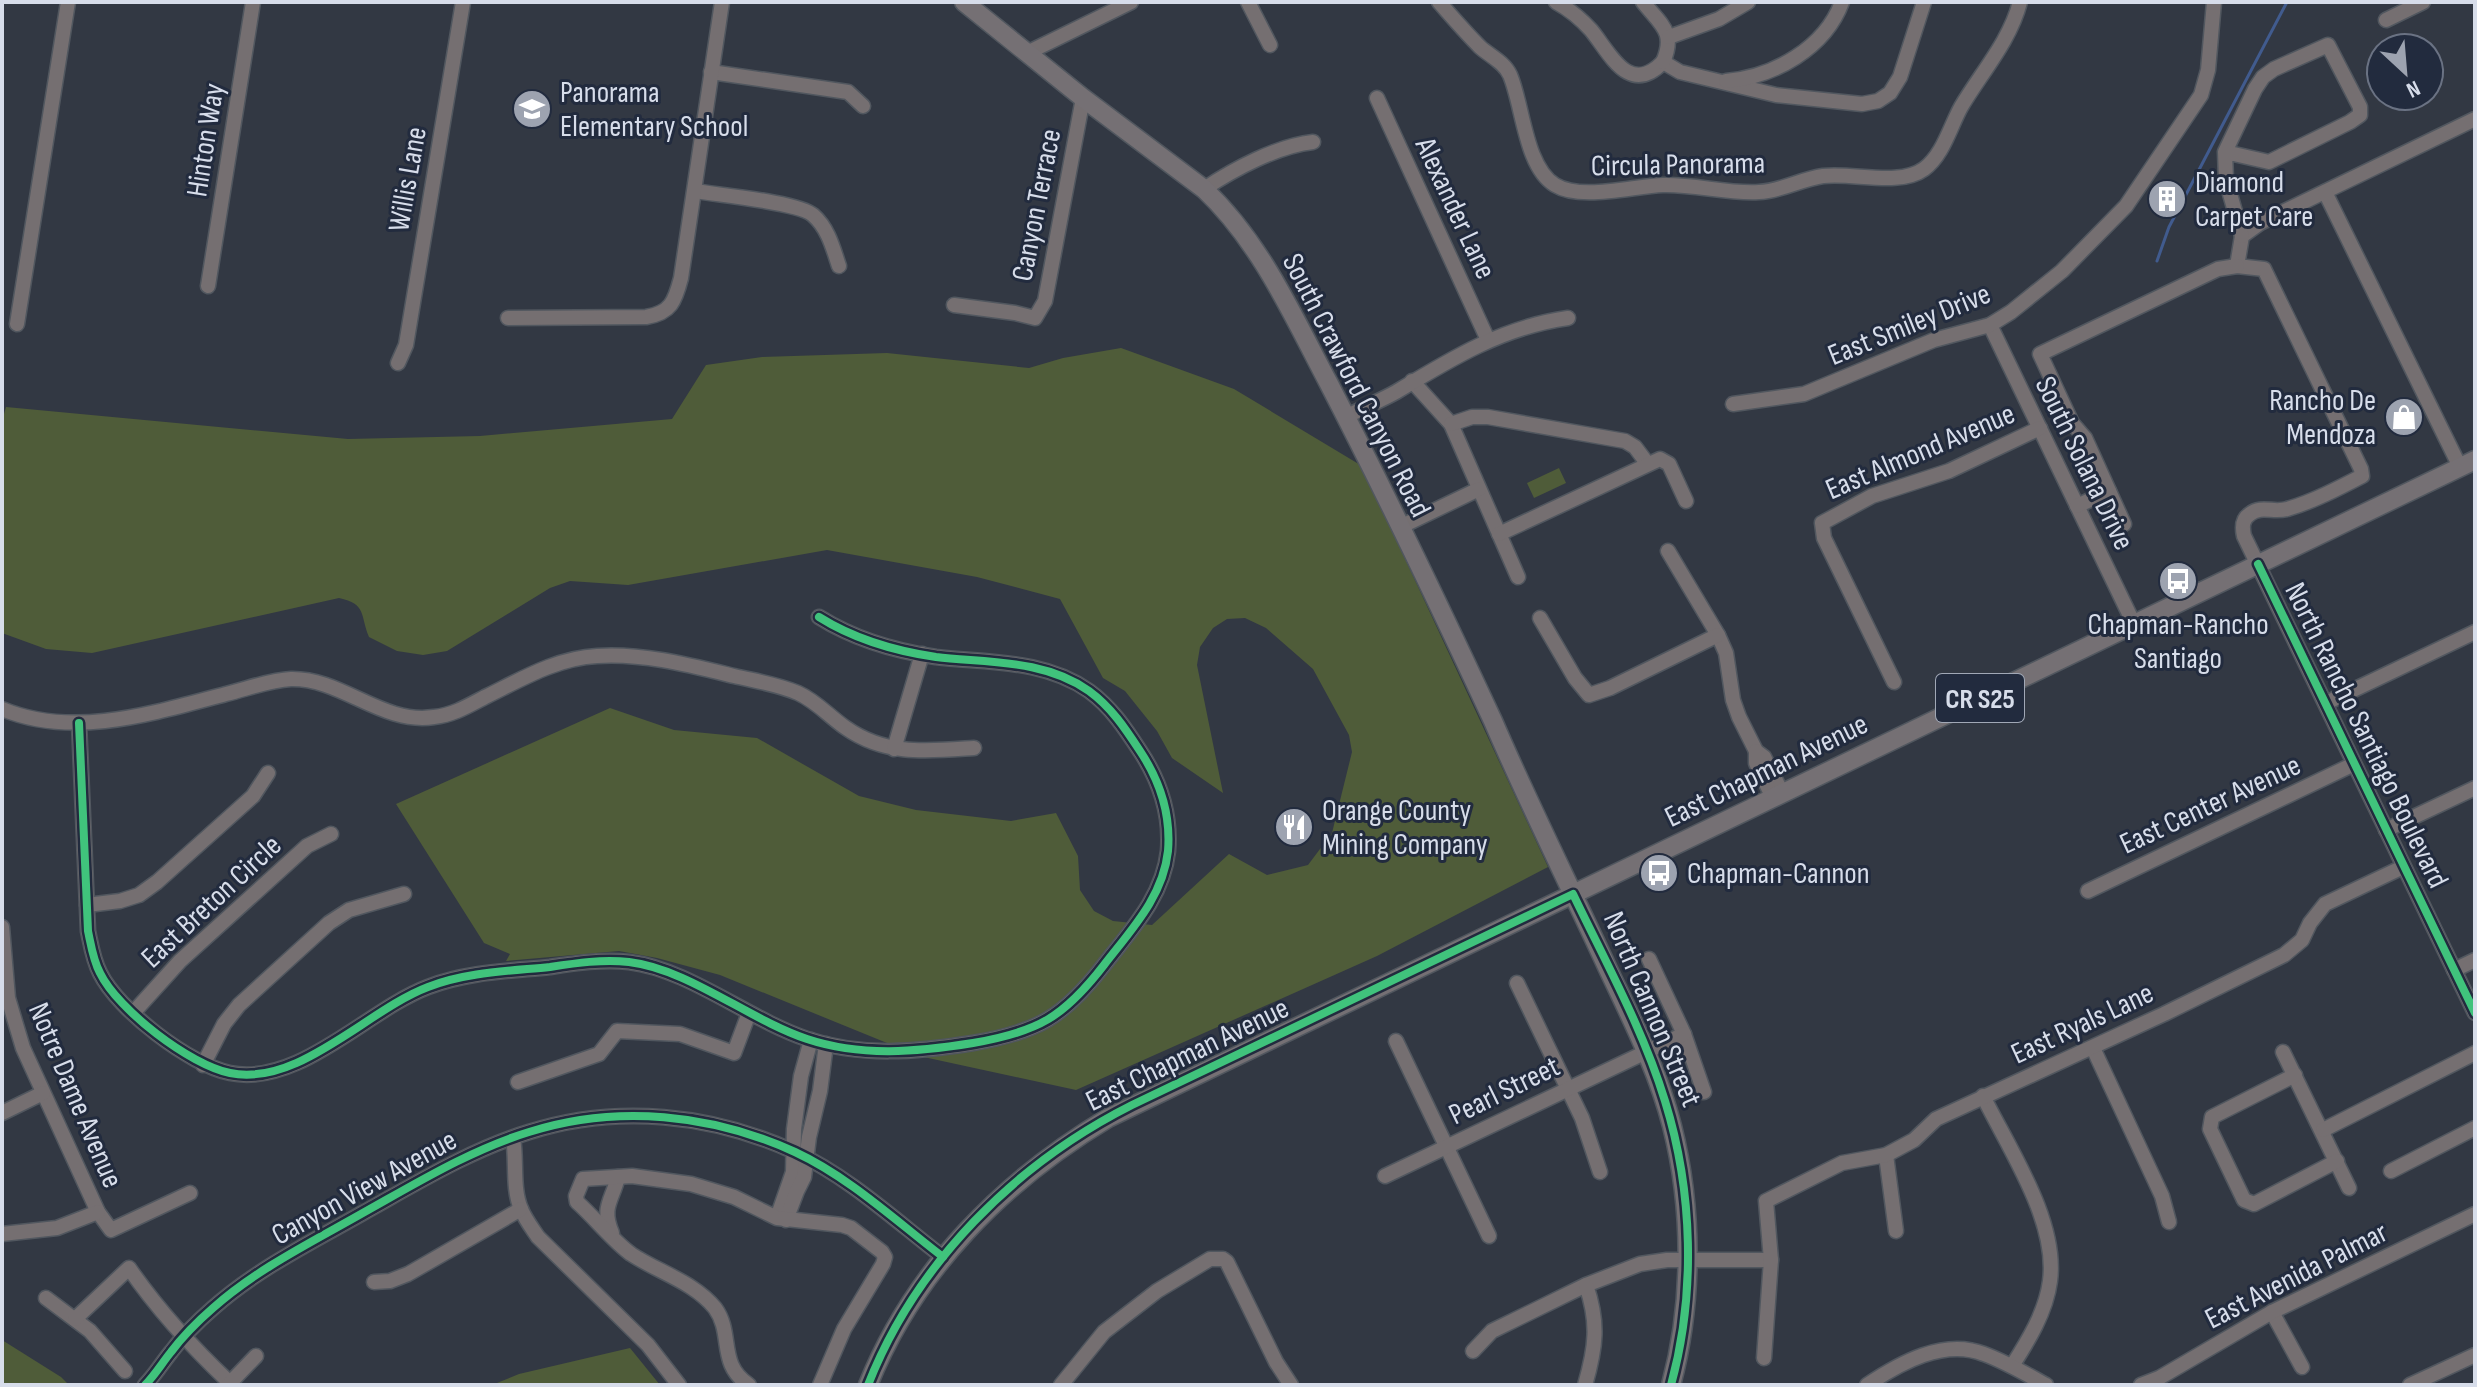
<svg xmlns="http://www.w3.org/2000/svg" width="2477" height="1387" font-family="'Sofia Sans Condensed',sans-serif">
  <rect width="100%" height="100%" fill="#323843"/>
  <g fill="#4f5c39">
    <path d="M1121,348L1234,389L1362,466L1548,867L1377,956L1076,1090L919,1056L720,975L657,958L619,951L506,961L510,954L484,943L396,804L610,708L674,730L757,738L859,796L916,810L1011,821L1056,813L1078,856L1080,890L1094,911L1113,921L1152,925L1229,854L1267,875L1308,865L1332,833L1352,752L1349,735L1313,669L1266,628L1245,618L1227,619L1213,628L1200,647L1197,665L1223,793L1172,758L1157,731L1125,691L1103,678L1060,599L977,577L827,550L628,585L570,581L550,588L447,651L423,655L397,651L369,637C360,615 367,604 339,598L92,653L46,649L2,633V421L6,407L348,439L480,436L672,419L706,365L762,357L887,353L1029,368L1063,358Z"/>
    <polygon points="1559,468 1566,483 1534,498 1527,483"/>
    <polygon points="2,1340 61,1377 69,1385 2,1385"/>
    <polygon points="630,1348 660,1385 492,1385 519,1374"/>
  </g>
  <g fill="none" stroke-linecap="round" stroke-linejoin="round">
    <polyline stroke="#415b8e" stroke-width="3" points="2157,261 2169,227 2287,2"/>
    <g stroke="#51575f" stroke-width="17">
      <g id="minor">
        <polyline points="1248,2 1270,45"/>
        <path d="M1439,2C1452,17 1465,32 1480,47C1490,56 1504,62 1510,75C1523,105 1525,167 1555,185C1581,201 1633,186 1663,185C1695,184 1727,194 1759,192C1782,191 1801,179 1823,176C1853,172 1899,187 1924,169C1943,155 1950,127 1961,107C1981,73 2010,41 2020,2"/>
        <path d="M1556,2C1569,9 1581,19 1591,30C1610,53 1629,97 1663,62L1680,72L1776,95L1862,104L1878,101L1890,93L1900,77L1924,2"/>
        <path d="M1643,2C1661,25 1676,32 1663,62"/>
        <polyline points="2386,20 2423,2"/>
        <polyline points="1669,37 1719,19 1748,2"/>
        <polyline points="1027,53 1131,2"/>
        <polyline points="711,72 848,92 863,106"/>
        <path d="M1726,81C1774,77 1825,48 1842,2"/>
        <polyline points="1377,98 1488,340"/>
        <path d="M2475,119L2260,223L2242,236L2237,266L2264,269L2361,469L2362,476C2339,488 2312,502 2287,509C2274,513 2261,505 2250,514C2242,519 2242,527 2244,536L2475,1013"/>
        <polyline points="2225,152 2269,162 2350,122 2360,115 2360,107 2328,45 2274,69 2263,77 2255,89 2225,152 2226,180 2242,236"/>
        <path d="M1204,189C1234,169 1277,146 1313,142"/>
        <path d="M695,191C718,195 798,202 813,215C828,228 833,248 839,266"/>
        <polyline points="2325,192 2460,467"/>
        <polyline points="208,286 253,2"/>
        <polyline points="954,305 1015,313 1035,318 1045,301 1083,98"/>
        <path d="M508,318L646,317C671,313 675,301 681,278L722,2"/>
        <polyline points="17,324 68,2"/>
        <polyline points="1990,325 2134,624"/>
        <polyline points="398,363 406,345 463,2"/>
        <polyline points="1412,381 1451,424 1518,577"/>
        <polyline points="1733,404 1804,394 1934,340 1990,325 2011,312 2062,271 2126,206 2201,95 2208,70 2214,2"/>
        <path d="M1346,417C1362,408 1380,401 1396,392C1452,358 1503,327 1568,318"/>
        <polyline points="1451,424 1472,417 1488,417 1625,441 1635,447 1647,463"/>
        <polyline points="2077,506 2109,491"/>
        <polyline points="2124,524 2085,438 2072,423 2040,354 2218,269 2237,266"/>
        <polyline points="1400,527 1479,489"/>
        <polyline points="1499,534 1660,459 1669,464 1686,501"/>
        <polyline points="1668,551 1718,635 1726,653 1733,700 1739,717 1756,751 1764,757 1782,793"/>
        <polyline points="1540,618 1575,678 1589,695 1610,688 1718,635"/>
        <polyline points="1894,682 1824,538 1822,523 1872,496 1949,471 2040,428"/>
        <polyline points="2326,703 2475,632"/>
        <path d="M2,709C74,739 154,713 226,694C247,689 269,680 291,679C342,678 382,725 434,717C453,715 468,706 485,697C520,680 556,658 597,656C643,653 689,665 734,676C755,681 777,684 798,693C816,701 830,717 846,728C886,756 928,751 974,748"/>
        <path d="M79,723L88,931C91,945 93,960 100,973C118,1010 190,1065 230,1073C299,1087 367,1010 428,987C466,972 510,971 550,967C576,963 603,959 629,962C688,969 748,1019 807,1039C861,1057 917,1052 973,1043C1038,1032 1064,1017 1104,965C1131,930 1163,897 1168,851C1171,814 1160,781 1140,751C1125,728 1111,707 1089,691C1044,659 987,663 936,657C895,651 854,639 819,617"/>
        <polyline points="894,749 922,654"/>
        <polyline points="1756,751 1756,763 1773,798"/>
        <polyline points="2386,830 2475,788"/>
        <polyline points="2088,891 2354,764"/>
        <polyline points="87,905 120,901 139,895 157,882 253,796 268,773"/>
        <polyline points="2,927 8,998 23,1048 98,1212 111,1230 190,1193"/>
        <polyline points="1649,959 1684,1034 1704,1092"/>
        <polyline points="2454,970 2475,960"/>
        <polyline points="1517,983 1582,1118 1600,1172"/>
        <polyline points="133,1013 180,961 307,846 331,834"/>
        <polyline points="1396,1041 1489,1236"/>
        <polyline points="2093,1048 2162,1196 2169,1222"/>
        <polyline points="2283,1052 2349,1188"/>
        <polyline points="203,1065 224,1024 239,1005 329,923 349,910 404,894"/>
        <polyline points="2295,1075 2212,1117 2210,1129 2244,1200 2254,1204 2337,1161"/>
        <polyline points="518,1082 599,1054 617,1031 680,1034 734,1053 749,1013"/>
        <path d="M1983,1096C2009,1149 2058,1221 2050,1281C2046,1312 2028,1341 2012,1366"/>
        <polyline points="2,1113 43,1093"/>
        <polyline points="2323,1130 2475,1053"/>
        <path d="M513,1138C517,1160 512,1188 521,1209C525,1219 532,1228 538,1237L648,1345L679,1385"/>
        <polyline points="1886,1155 1896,1231"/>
        <polyline points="2391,1171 2475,1128"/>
        <polyline points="1385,1176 1684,1034"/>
        <polyline points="778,1215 793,1172 794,1129 801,1076 811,1040"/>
        <polyline points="786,1220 797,1191 804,1177 809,1137 820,1091 826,1044"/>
        <path d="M612,1233C601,1207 612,1201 618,1177"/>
        <polyline points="2,1234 57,1228 98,1212"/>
        <polyline points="374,1282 390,1281 408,1274 521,1209"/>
        <polyline points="46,1298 90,1331 125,1371"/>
        <polyline points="2272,1312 2302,1367"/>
        <path d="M75,1319L129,1268C158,1310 192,1347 229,1382"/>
        <polyline points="1473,1351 1492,1331 1586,1285 1640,1264 1667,1260 1771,1260"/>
        <polyline points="1764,1358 1771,1260 1766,1201 1842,1163 1886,1155 1914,1140 1936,1119 2164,1014 2284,955 2302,940 2310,923 2325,904 2403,867"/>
        <path d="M145,1385C155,1375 162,1363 171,1352C183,1336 198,1321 213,1308C257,1269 310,1243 361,1214C415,1184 470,1150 529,1132C617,1104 712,1114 795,1152C849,1177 896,1221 943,1257"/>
        <polyline points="228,1385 256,1356"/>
        <path d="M749,1385C717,1364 734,1334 715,1308C694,1282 658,1272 631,1254C613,1241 595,1218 577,1202L576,1196L583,1179L632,1176L691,1184L734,1197L777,1218L842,1225L851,1228L882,1252L885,1257L883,1264L844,1329L820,1385"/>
        <polyline points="1061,1385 1104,1332 1157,1291 1210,1259 1223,1259 1227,1262 1276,1362 1291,1385"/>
        <path d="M1585,1385C1596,1347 1599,1323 1586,1285"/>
        <path d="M1867,1385C1900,1363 1944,1338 1984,1354C2006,1362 2026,1374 2046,1385"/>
        <polyline points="2141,1385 2159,1378 2272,1312 2475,1214"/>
        <polyline points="2410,1385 2475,1355"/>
      </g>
    </g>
    <g stroke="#51575f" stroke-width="21">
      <g id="major">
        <path d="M964,2L1083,98L1204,189C1261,243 1292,314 1328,382C1386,494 1440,607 1493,721C1529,805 1570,886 1608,969C1632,1020 1658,1071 1672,1126C1693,1209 1693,1303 1671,1385"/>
        <path d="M868,1385C914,1270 1003,1181 1108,1118L2475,460"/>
      </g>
    </g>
    <use href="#minor" stroke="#756f71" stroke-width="14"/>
    <use href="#major" stroke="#757074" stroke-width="18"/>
    <g stroke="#222b3e" stroke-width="13">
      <g id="cycleway">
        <polyline points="2258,564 2475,1013"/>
        <path d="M79,723L88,931C91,945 93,960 100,973C118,1010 190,1065 230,1073C299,1087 367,1010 428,987C466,972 510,971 550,967C576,963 603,959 629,962C688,969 748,1019 807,1039C861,1057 917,1052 973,1043C1038,1032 1064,1017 1104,965C1131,930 1163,897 1168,851C1171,814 1160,781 1140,751C1125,728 1111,707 1089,691C1044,659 987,663 936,657C895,651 854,639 819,617"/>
        <path d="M145,1385C155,1375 162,1363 171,1352C183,1336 198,1321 213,1308C257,1269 310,1243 361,1214C415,1184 470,1150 529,1132C617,1104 712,1114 795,1152C849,1177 896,1221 943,1257"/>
        <path d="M868,1385C916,1263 1015,1164 1132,1105L1573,894C1605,961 1643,1029 1665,1101C1693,1191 1696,1294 1671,1385"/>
      </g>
    </g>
    <use href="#cycleway" stroke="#40c37c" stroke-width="8"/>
  </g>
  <defs>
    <g id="school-disc" transform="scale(2)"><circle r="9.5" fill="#9da3b0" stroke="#222b3e"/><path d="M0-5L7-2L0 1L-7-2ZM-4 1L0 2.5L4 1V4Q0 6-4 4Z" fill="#fff"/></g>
    <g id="building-disc" transform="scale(2)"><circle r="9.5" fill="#9da3b0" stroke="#222b3e"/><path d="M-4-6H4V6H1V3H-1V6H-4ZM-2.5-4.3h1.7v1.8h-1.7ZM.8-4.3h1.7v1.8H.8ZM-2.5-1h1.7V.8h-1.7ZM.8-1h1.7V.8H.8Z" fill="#fff"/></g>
    <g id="shop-disc" transform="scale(2)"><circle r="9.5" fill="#9da3b0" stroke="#222b3e"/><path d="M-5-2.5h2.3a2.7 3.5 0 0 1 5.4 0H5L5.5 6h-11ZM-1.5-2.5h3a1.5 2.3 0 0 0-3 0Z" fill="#fff"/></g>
    <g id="bus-disc" transform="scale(2)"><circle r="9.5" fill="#9da3b0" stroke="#222b3e"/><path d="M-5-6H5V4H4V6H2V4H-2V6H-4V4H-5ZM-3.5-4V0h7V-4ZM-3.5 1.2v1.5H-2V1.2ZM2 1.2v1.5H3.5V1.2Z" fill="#fff"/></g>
    <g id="restaurant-disc" transform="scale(2)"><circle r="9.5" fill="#9da3b0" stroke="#222b3e"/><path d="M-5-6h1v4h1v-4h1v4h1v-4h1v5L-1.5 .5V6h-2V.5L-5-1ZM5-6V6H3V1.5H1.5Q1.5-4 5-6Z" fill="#fff"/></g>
  </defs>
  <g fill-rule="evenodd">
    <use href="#school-disc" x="532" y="109"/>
    <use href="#building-disc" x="2167" y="199"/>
    <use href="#shop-disc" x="2404" y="417"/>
    <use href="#bus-disc" x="2178" y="581"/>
    <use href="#restaurant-disc" x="1294" y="827"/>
    <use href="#bus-disc" x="1659" y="873"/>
  </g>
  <g text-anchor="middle" stroke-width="6" stroke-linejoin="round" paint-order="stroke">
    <rect fill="#222b3e" stroke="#a1a8b6" stroke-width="2" x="1936" y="674" width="88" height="48" rx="6"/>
    <g font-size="28" font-weight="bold" fill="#d7ddea">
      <text x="1980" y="708">CR S25</text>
    </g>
    <g font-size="30" fill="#d7ddea" stroke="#222b3e" text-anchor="start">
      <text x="560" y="102">Panorama<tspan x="560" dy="34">Elementary School</tspan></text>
      <text x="2195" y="192">Diamond<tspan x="2195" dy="34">Carpet Care</tspan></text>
      <text x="2376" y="410" text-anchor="end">Rancho De<tspan x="2376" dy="34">Mendoza</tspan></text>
      <text x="2178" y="634" text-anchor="middle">Chapman-Rancho<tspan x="2178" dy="34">Santiago</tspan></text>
      <text x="1322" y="820">Orange County<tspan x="1322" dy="34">Mining Company</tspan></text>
      <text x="1687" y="883">Chapman-Cannon</text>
    </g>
    <g font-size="30" fill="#d7ddea" stroke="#222b3e">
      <text transform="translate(205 140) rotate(-81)" y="10">Hinton Way</text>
      <text transform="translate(1678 164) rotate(-1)" y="10">Circula Panorama</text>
      <text transform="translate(407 179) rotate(-80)" y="10">Willis Lane</text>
      <text transform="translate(1036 205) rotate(-79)" y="10">Canyon Terrace</text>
      <text transform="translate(1456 208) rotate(65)" y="10">Alexander Lane</text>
      <text transform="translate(1909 324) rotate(-22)" y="10">East Smiley Drive</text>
      <text transform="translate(1357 385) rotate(63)" y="10">South Crawford Canyon Road</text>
      <text transform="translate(1920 451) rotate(-23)" y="10">East Almond Avenue</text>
      <text transform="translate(2085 463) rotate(64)" y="10">South Solana Drive</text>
      <text transform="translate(2367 735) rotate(64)" y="10">North Rancho Santiago Boulevard</text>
      <text transform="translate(1766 770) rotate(-26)" y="10">East Chapman Avenue</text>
      <text transform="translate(2210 804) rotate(-25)" y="10">East Center Avenue</text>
      <text transform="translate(211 901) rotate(-43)" y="10">East Breton Circle</text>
      <text transform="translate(1653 1009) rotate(67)" y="10">North Cannon Street</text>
      <text transform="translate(2082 1023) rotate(-25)" y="10">East Ryals Lane</text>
      <text transform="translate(1187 1054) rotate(-26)" y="10">East Chapman Avenue</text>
      <text transform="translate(1504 1090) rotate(-26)" y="10">Pearl Street</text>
      <text transform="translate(76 1095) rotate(67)" y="10">Notre Dame Avenue</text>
      <text transform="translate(364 1187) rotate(-29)" y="10">Canyon View Avenue</text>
      <text transform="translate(2296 1275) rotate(-27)" y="10">East Avenida Palmar</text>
    </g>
  </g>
  <rect width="2477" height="1387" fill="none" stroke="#d7ddea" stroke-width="8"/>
  <g transform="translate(2405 72) rotate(154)"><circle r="38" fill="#222b3e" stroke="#6a7283" stroke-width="2"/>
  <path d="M0-6L14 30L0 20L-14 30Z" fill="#9da3b0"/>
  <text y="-12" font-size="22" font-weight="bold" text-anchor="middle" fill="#d7ddea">N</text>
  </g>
</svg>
